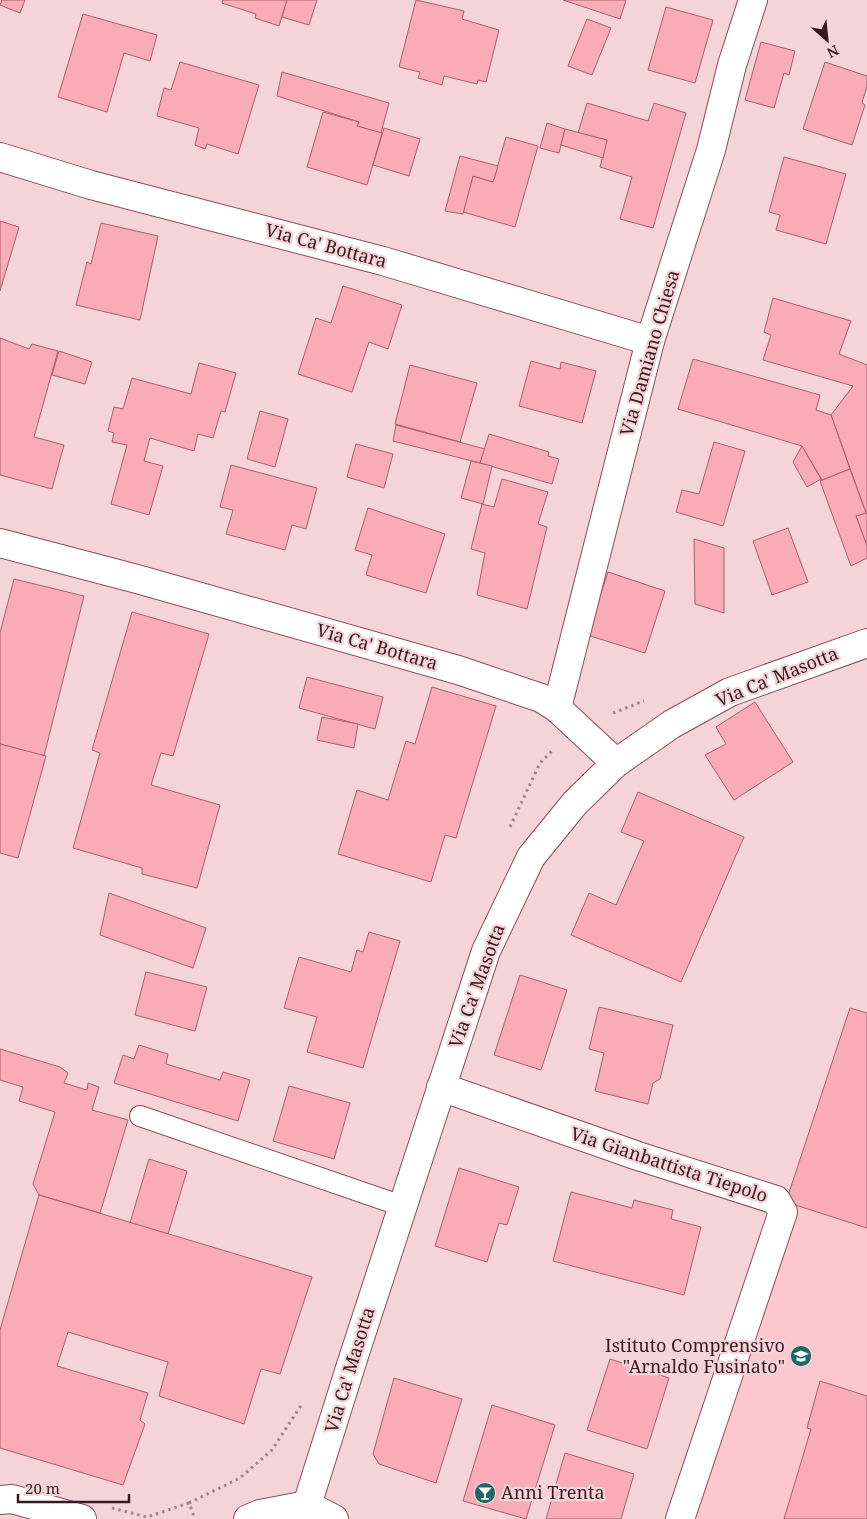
<svg xmlns="http://www.w3.org/2000/svg" width="867" height="1519" font-family="'Noto Serif',serif">
  <rect width="100%" height="100%" fill="#f5d4d8"/>
  <polygon fill="#fcc7cd" points="851,1008 867,1013 867,1519 682,1519"/>
  <g fill="#f9acb7" stroke="#a6606c">
    <polygon points="2,0 25,0 20,13 0,5"/>
    <polygon points="223,0 287,0 279,26 255,18 256,14 222,3"/>
    <polygon points="287,0 317,0 309,25 282,17"/>
    <polygon points="416,0 464,11 462,19 499,30 486,82 478,80 477,84 444,76 442,85 418,78 420,72 399,67"/>
    <polygon points="563,0 626,0 620,19"/>
    <polygon points="666,7 713,20 695,83 648,70"/>
    <polygon points="83,14 157,35 150,61 124,53 107,112 58,97"/>
    <polygon points="587,19 611,28 592,75 568,66"/>
    <polygon points="761,42 795,51 789,75 784,73 774,108 745,100"/>
    <polygon points="180,62 259,85 238,154 207,144 205,149 195,145 199,128 157,116 164,88 171,90"/>
    <polygon points="825,62 867,76 867,86 862,103 865,105 852,145 803,129"/>
    <polygon points="282,72 389,103 381,133 357,126 359,122 277,96"/>
    <polygon points="587,103 648,121 654,103 686,113 653,228 620,219 632,177 600,167 607,140 578,133"/>
    <polygon points="323,112 359,122 357,126 382,133 367,185 307,167"/>
    <polygon points="547,123 565,129 559,153 540,148"/>
    <polygon points="384,128 420,139 409,176 373,165"/>
    <polygon points="565,129 607,140 603,158 561,145"/>
    <polygon points="506,137 538,146 515,227 463,212 473,176 493,182"/>
    <polygon points="460,156 498,166 493,182 473,176 463,214 445,211"/>
    <polygon points="784,157 846,174 826,244 776,230 780,215 769,212"/>
    <polygon points="0,221 19,227 0,291"/>
    <polygon points="101,223 158,236 140,320 76,305 87,262 91,264"/>
    <polygon points="343,286 402,305 388,349 369,342 352,392 298,374 316,318 331,323"/>
    <polygon points="773,298 851,321 839,354 867,365 867,546 856,516 866,513 831,415 853,386 763,360 771,335 764,332"/>
    <polygon points="0,338 29,349 32,344 58,351 34,437 64,445 52,489 0,475"/>
    <polygon points="59,351 92,362 85,384 52,375"/>
    <polygon points="693,359 820,395 816,410 831,415 850,469 822,480 802,446 678,409"/>
    <polygon points="531,361 560,369 561,362 596,371 582,423 519,406"/>
    <polygon points="199,363 236,373 225,412 221,411 213,438 198,434 194,451 150,438 144,461 163,466 149,515 111,504 127,445 112,442 114,433 108,431 114,407 123,409 132,378 191,394"/>
    <polygon points="410,365 477,383 460,442 395,424"/>
    <polygon points="260,411 288,419 275,467 247,459"/>
    <polygon points="396,425 485,449 480,463 393,441"/>
    <polygon points="489,434 549,452 548,456 559,459 552,484 480,463"/>
    <polygon points="714,442 745,451 723,526 676,512 682,490 699,494"/>
    <polygon points="356,444 393,454 384,488 347,477"/>
    <polygon points="802,446 821,479 807,487 793,462"/>
    <polygon points="471,461 492,466 483,504 461,498"/>
    <polygon points="231,465 317,488 306,529 292,525 285,550 226,534 233,510 220,507"/>
    <polygon points="850,469 866,513 856,516 867,546 867,558 851,566 820,481"/>
    <polygon points="502,479 548,492 538,524 547,527 527,609 477,595 485,553 471,549 482,504 494,507"/>
    <polygon points="368,508 445,534 426,593 366,575 372,555 355,550"/>
    <polygon points="788,528 808,582 772,595 753,541"/>
    <polygon points="694,539 724,548 724,613 695,604"/>
    <polygon points="608,572 665,591 645,653 587,635"/>
    <polygon points="14,579 84,596 44,756 0,744 0,633"/>
    <polygon points="132,612 209,634 173,756 161,753 151,785 220,805 197,888 142,874 142,868 73,848 100,753 92,750"/>
    <polygon points="307,677 383,697 375,729 299,708"/>
    <polygon points="432,687 496,706 456,838 445,835 431,882 338,854 357,790 388,800 406,741 415,744"/>
    <polygon points="755,702 793,762 734,800 705,755 726,744 716,727"/>
    <polygon points="322,717 358,724 354,748 317,740"/>
    <polygon points="0,744 46,756 18,858 0,853"/>
    <polygon points="638,792 744,837 681,982 571,935 589,893 616,905 644,841 621,832"/>
    <polygon points="109,893 206,928 193,968 100,935"/>
    <polygon points="369,932 400,941 363,1068 307,1052 317,1017 284,1008 299,957 351,972 357,950 363,952"/>
    <polygon points="146,972 207,987 195,1031 135,1015"/>
    <polygon points="520,975 567,990 541,1070 494,1055"/>
    <polygon points="599,1007 673,1025 660,1079 653,1083 648,1104 595,1091 604,1053 589,1049"/>
    <polygon points="850,1008 867,1013 867,1228 786,1202"/>
    <polygon points="139,1045 168,1054 166,1064 220,1080 223,1072 250,1080 238,1121 114,1083 123,1055 134,1059"/>
    <polygon points="0,1049 60,1067 68,1073 64,1083 87,1090 88,1083 99,1087 92,1110 128,1120 100,1213 39,1195 33,1184 55,1112 19,1101 23,1087 0,1080"/>
    <polygon points="289,1086 350,1103 334,1159 273,1141"/>
    <polygon points="149,1159 187,1171 168,1234 130,1223"/>
    <polygon points="459,1168 519,1187 507,1225 499,1223 487,1262 435,1246"/>
    <polygon points="571,1192 632,1208 634,1200 673,1210 671,1219 701,1227 684,1295 553,1261"/>
    <polygon points="39,1195 312,1277 280,1374 261,1369 244,1424 159,1396 168,1362 68,1332 57,1366 148,1393 140,1420 145,1424 123,1485 0,1448 0,1330"/>
    <polygon points="610,1359 669,1378 647,1449 587,1430"/>
    <polygon points="394,1378 462,1399 436,1483 379,1464 373,1454"/>
    <polygon points="820,1381 867,1396 867,1519 784,1519 811,1429 807,1428"/>
    <polygon points="492,1405 555,1425 526,1519 463,1501"/>
    <polygon points="565,1453 634,1474 621,1519 546,1519"/>
  </g>
  <g fill="none" stroke-linecap="round" stroke-linejoin="round">
    <g stroke="#8f4b57" stroke-width="22">
      <polyline id="service" points="140,1116 402,1206"/>
    </g>
    <g stroke="#8f4b57" stroke-width="30">
      <g id="minor">
        <polyline points="0,157 91,185 383,261 650,341"/>
        <polyline points="0,543 137,579 458,670 541,698 557,708 616,763"/>
        <polyline points="557,708 650,341 711,150 732,65 753,0"/>
        <polyline points="441,1087 638,1156 776,1200 783,1212 680,1519"/>
        <polyline points="0,1500 12,1499 82,1519"/>
        <polyline points="307,1505 352,1362 486,951 531,857 575,803 616,763 672,724 730,692 867,643"/>
        <polyline points="307,1505 334,1519"/>
        <polyline points="248,1519 260,1514 307,1505"/>
      </g>
    </g>
    <g stroke="#a38388" stroke-width="3" stroke-dasharray="2.5 4" stroke-linecap="butt">
      <polyline points="613,713 644,701"/>
      <polyline points="510,827 540,763 553,750"/>
      <polyline points="189,1503 240,1478 272,1450 302,1404"/>
      <polyline points="112,1508 147,1517 189,1503 195,1519"/>
    </g>
    <use href="#service" stroke="#fff" stroke-width="20"/>
    <use href="#minor" stroke="#fff" stroke-width="28"/>
  </g>
  <defs>
    <g id="school-disc" transform="scale(1.125)"><circle r="9.5" fill="#1c6864" stroke="#f5d4d8"/><path d="M0-5L7-2L0 1L-7-2ZM-4 1L0 2.5L4 1V4Q0 6-4 4Z" fill="#fff"/></g>
    <g id="bar-disc" transform="scale(1.125)"><circle r="9.5" fill="#1c6864" stroke="#f5d4d8"/><path d="M-6-5H6L.8 .8V4.5H3.5V6h-7V4.5H-.8V.8Z" fill="#fff"/></g>
  </defs>
  <g fill-rule="evenodd">
    <use href="#school-disc" x="801" y="1356"/>
    <use href="#bar-disc" x="485" y="1493"/>
  </g>
  <g text-anchor="middle" stroke-width="4.5" stroke-linejoin="round" paint-order="stroke">
    <g font-size="18" fill="#371a1f" stroke="#f5d4d8">
      <text transform="translate(326 246) rotate(15)" y="6">Via Ca' Bottara</text>
      <text transform="translate(650 353) rotate(-74)" y="6">Via Damiano Chiesa</text>
      <text transform="translate(377 647) rotate(16)" y="6">Via Ca' Bottara</text>
      <text transform="translate(777 677) rotate(-22)" y="6">Via Ca' Masotta</text>
      <text transform="translate(477 986) rotate(-70)" y="6">Via Ca' Masotta</text>
      <text transform="translate(669 1165) rotate(18)" y="6">Via Gianbattista Tiepolo</text>
      <text transform="translate(350 1370) rotate(-73)" y="6">Via Ca' Masotta</text>
    </g>
    <g font-size="18" fill="#371a1f" stroke="#f5d4d8" text-anchor="end">
      <text x="785" y="1352">Istituto Comprensivo<tspan x="785" dy="21">"Arnaldo Fusinato"</tspan></text>
      <text x="501" y="1499" text-anchor="start">Anni Trenta</text>
    </g>
  </g>
  <g transform="translate(827 40) rotate(153)" stroke="#f5d4d8" stroke-width="4" paint-order="stroke">
  <path d="M0-4L9 19L0 12L-9 19Z" fill="#371a1f"/>
  <text y="-8" font-size="14" font-weight="bold" text-anchor="middle" fill="#371a1f">N</text>
  </g>
  <path d="M18 1494v8h111v-8" fill="none" stroke="#371a1f" stroke-width="2.5"/>
  <text x="25" y="1494" font-size="15" fill="#371a1f" stroke="#f5d4d8" stroke-width="4" paint-order="stroke">20 m</text>
</svg>
